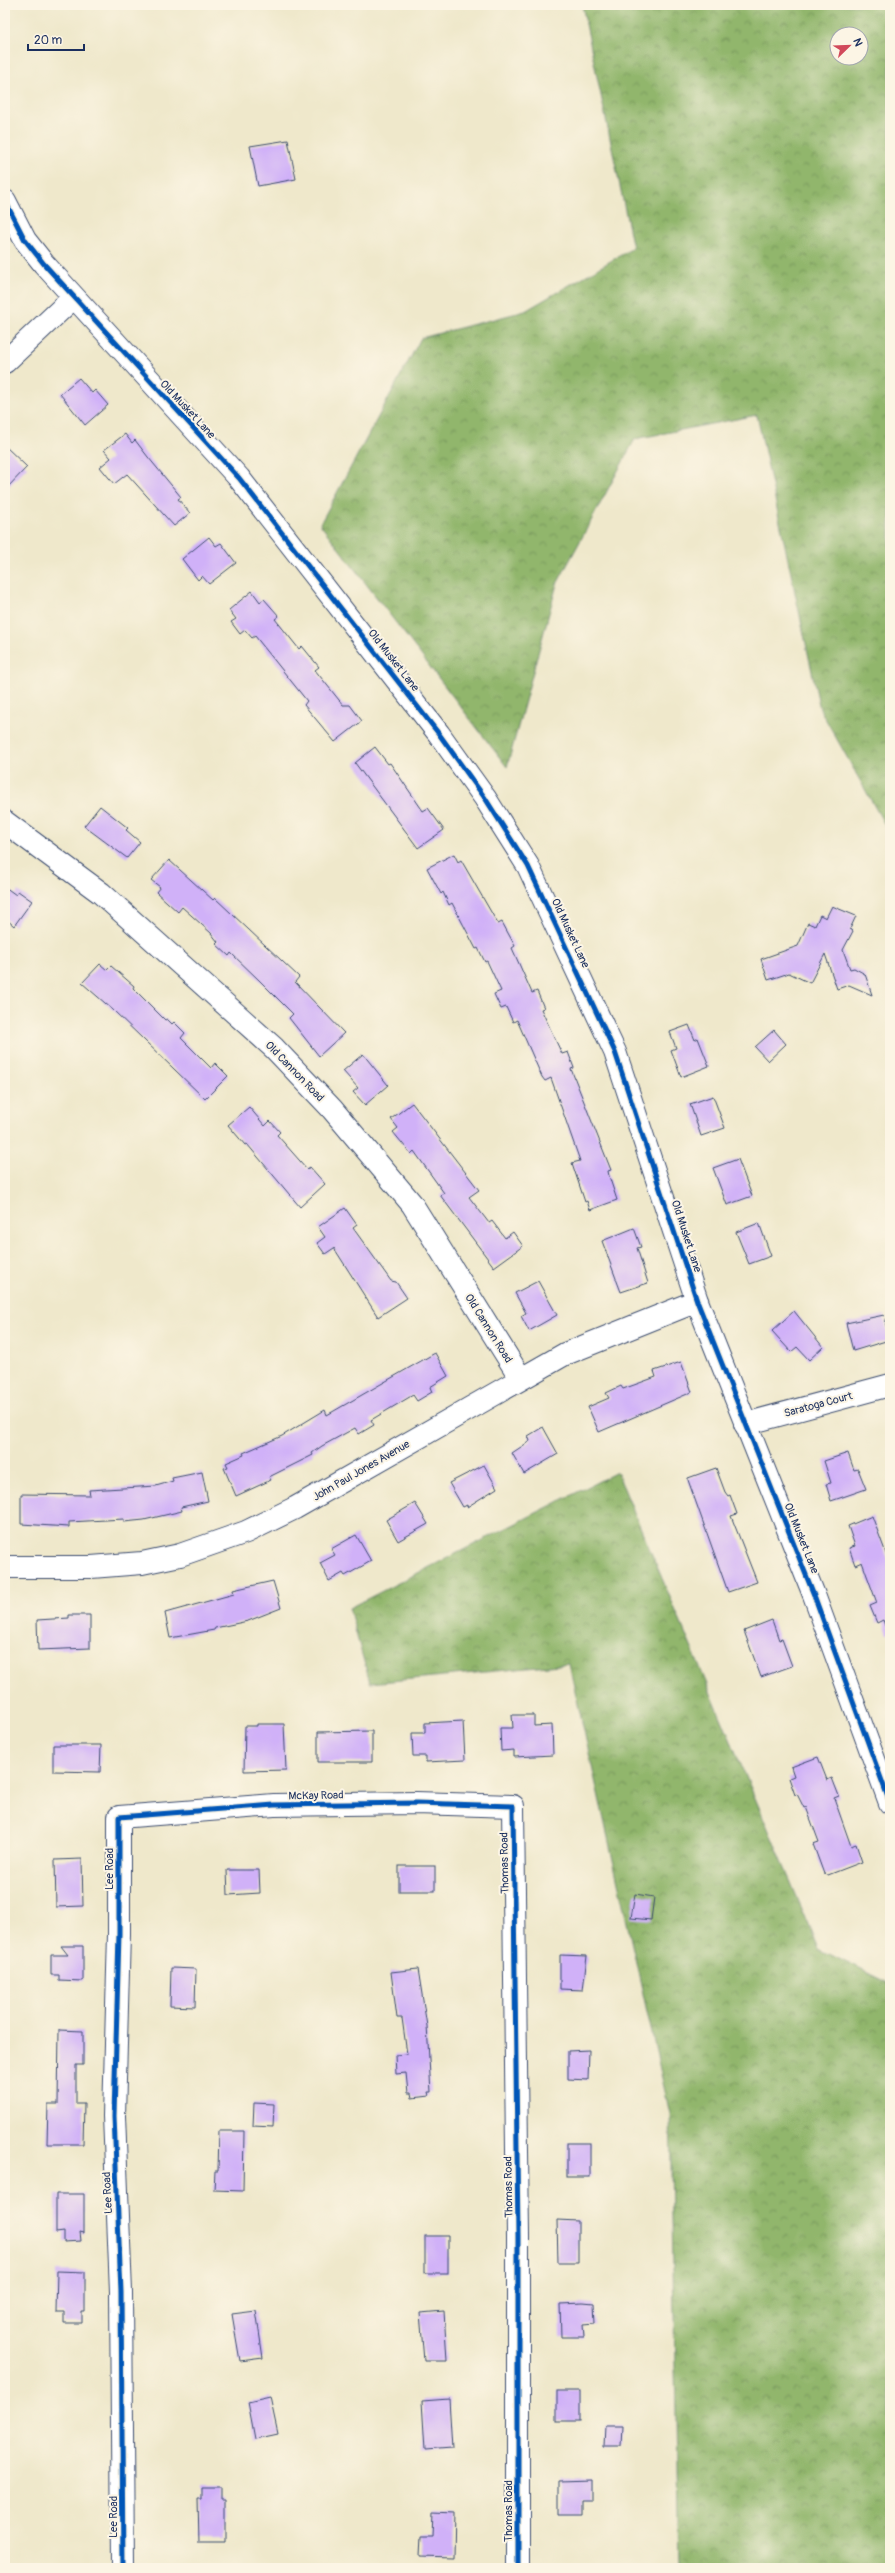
<svg xmlns="http://www.w3.org/2000/svg" width="895" height="2573" font-family="Pangolin,sans-serif">
<style>
.forest{fill:url(#forest-crowns);stroke:#567265;fill-rule:evenodd}
.building{fill:#d0b1f8}
.lines{fill:none;stroke-linecap:round;stroke-linejoin:round}
.minor-casing{stroke:#3b4b6e;stroke-width:24}
.minor{stroke:#fff;stroke-width:22}
.cycleway-casing{stroke:#fcf5e5;stroke-width:8}
.cycleway{stroke:#0057b8;stroke-width:5}
.labels{text-anchor:middle;stroke-width:4;stroke-linejoin:round;paint-order:stroke}
.street-label{font-size:11px;fill:#1b2f5e;stroke:#fcf5e5}
</style>
<defs>
<pattern id="forest-crowns" width="20" height="18" patternUnits="userSpaceOnUse"><rect width="20" height="18" fill="#91b66c"/><path d="M2 6a3 3 0 1 1 6 0M12 15a3 3 0 1 1 6 0" fill="none" stroke="#76945c"/></pattern>
</defs>
<rect width="100%" height="100%" fill="#fcf5e5"/>
<filter id="ink" filterUnits="userSpaceOnUse"><feTurbulence type="fractalNoise" baseFrequency=".025" numOctaves="2"/><feDisplacementMap in="SourceGraphic" scale="8" xChannelSelector="R" yChannelSelector="G"/><feConvolveMatrix kernelMatrix="1 2 1 2 8 2 1 2 1" color-interpolation-filters="sRGB"/></filter>
<filter id="wash" filterUnits="userSpaceOnUse"><feTurbulence type="fractalNoise" baseFrequency=".012" numOctaves="4" result="noise"/><feDisplacementMap in="SourceGraphic" scale="16" xChannelSelector="R" yChannelSelector="G"/><feGaussianBlur stdDeviation="0.9" result="paint"/><feColorMatrix in="noise" values="0 0 0 0 0 0 0 0 0 0 0 0 0 0 0 0 0 1.4 0 .05"/><feComposite in="paint" operator="in"/></filter>
<g filter="url(#wash)">
<rect width="100%" height="100%" fill="#efe8cb"/>
<g class="forest">
<path d="M582 5H890V834L820 709 757 415 635 439 557 584 507 767 320 524 421 338 525 311 633 248ZM837 34H861V58H837Z"/>
<path d="M617 1472 819 1949 890 1984V2568H679L670 2114 569 1664 370 1683 349 1608Z"/>
</g>
<g id="blocks">
<g class="building">
<path d="M288 140 296 179 258 186 250 146Z"/>
<path d="M79 378 92 393 95 390 108 405 85 425 60 394Z"/>
<path d="M125 434 132 443 135 440 148 457 181 497 178 499 190 513 174 526 127 474 114 484 100 467 111 458 104 450Z"/>
<path d="M5 446 27 467 5 490Z"/>
<path d="M209 537 216 546 221 543 236 563 209 584 202 576 198 580 182 559Z"/>
<path d="M252 591 260 602 264 599 279 616 275 619 299 649 302 646 319 667 315 670 343 705H350L362 721 335 742 304 705 307 701 255 636 252 638 245 630 240 634 231 622 236 619 229 610Z"/>
<path d="M375 747 388 764 390 763 423 811 428 808 444 830 418 848 355 763Z"/>
<path d="M100 806 128 828 126 830 140 842 127 858 84 826Z"/>
<path d="M454 854 458 862 461 860 498 924 502 922 515 946 512 948 532 993 537 991 544 1008 541 1009 562 1054 568 1052 574 1068 571 1069 611 1170 608 1171 609 1176 617 1200 590 1210 587 1201 585 1202 572 1163 580 1161 551 1078 545 1081 542 1077 517 1020 513 1022 506 1007 501 1009 494 994 501 991 487 961 485 962 478 948 476 949 452 903 449 905 443 892 441 894 427 868Z"/>
<path d="M169 860 213 900 215 898 299 977 295 982 344 1033 319 1056 289 1018 293 1014 260 981 231 953 229 956 216 944 218 942 211 933 182 907 178 912 156 892 160 887 151 880Z"/>
<path d="M5 887 16 895 18 891 32 901 14 926 5 918Z"/>
<path d="M832 906 856 916 850 929 853 931 843 950 850 969 854 968 865 974 872 995 849 985 837 989 825 954 810 983 789 973 768 980 761 959 798 946 808 923 815 926 820 915 826 918Z"/>
<path d="M100 964 107 970 111 966 134 986 133 988 165 1020 167 1019 172 1024 174 1022 185 1033 181 1038 211 1068 215 1063 228 1076 205 1099 113 1010 82 983Z"/>
<path d="M689 1025 695 1040 698 1038 709 1066 681 1077 671 1050 676 1048 670 1032Z"/>
<path d="M774 1030 786 1044 768 1061 755 1047Z"/>
<path d="M363 1054 388 1085 365 1105 353 1092 358 1088 343 1071Z"/>
<path d="M713 1096 725 1128 701 1136 690 1104Z"/>
<path d="M412 1103 479 1190 469 1197 489 1223 492 1221 505 1238 513 1232 523 1246 494 1267 440 1195 444 1193 414 1151 411 1154 393 1132 398 1128 391 1119Z"/>
<path d="M249 1107 265 1126 270 1121 280 1132 277 1135 307 1169 310 1167 325 1184 300 1207 247 1144 245 1145 228 1125Z"/>
<path d="M738 1159 752 1196 727 1205 713 1168Z"/>
<path d="M345 1208 357 1225 353 1228 391 1281 396 1282 407 1298 378 1317 334 1248 325 1254 317 1243 325 1237 318 1227Z"/>
<path d="M759 1223 771 1256 749 1264 736 1232Z"/>
<path d="M634 1228 641 1247 637 1248 648 1283 621 1292 602 1241Z"/>
<path d="M538 1281 557 1315 529 1331 521 1316 526 1313 515 1293Z"/>
<path d="M794 1311 823 1347 809 1360 797 1347 791 1352 772 1331Z"/>
<path d="M884 1315 889 1340 853 1351 846 1323Z"/>
<path d="M435 1353 448 1376 430 1387 432 1392 417 1401 413 1395 371 1420 374 1425 359 1434 355 1428 322 1446 312 1453 313 1455 269 1477 271 1480 236 1496 224 1468 228 1467 226 1463 244 1455 243 1453 282 1436 325 1410 327 1415Z"/>
<path d="M681 1362 692 1392 599 1432 588 1407 609 1398 606 1393 621 1386 623 1389 656 1377 654 1371Z"/>
<path d="M543 1427 558 1454 524 1474 512 1453 530 1441 528 1436Z"/>
<path d="M848 1453 854 1470 858 1469 866 1489 831 1501 826 1484 831 1483 824 1461Z"/>
<path d="M484 1465 497 1488 467 1507V1505L463 1507 449 1483Z"/>
<path d="M716 1468 725 1492 728 1496 730 1495 737 1514 731 1516 757 1582 728 1592 688 1480V1478Z"/>
<path d="M202 1472 208 1501 181 1507 182 1511 144 1520 124 1522V1519L69 1522V1527L21 1524V1494L90 1495 89 1490 156 1486 173 1481 172 1478Z"/>
<path d="M415 1503 428 1524 398 1541 386 1520Z"/>
<path d="M872 1516 890 1564V1634H888L883 1620 877 1623 870 1606 877 1603 862 1562 855 1565 849 1548 855 1546 848 1526Z"/>
<path d="M356 1535 371 1561 345 1576 343 1573 329 1581 320 1563 335 1555 331 1549Z"/>
<path d="M273 1581 281 1608 248 1621 215 1628 214 1630 170 1638 165 1613 234 1594 233 1590Z"/>
<path d="M69 1615H90V1648L38 1650 37 1620 69 1618Z"/>
<path d="M772 1620 779 1640 782 1639 792 1666 761 1677 744 1631Z"/>
<path d="M512 1715H534V1726L552 1725 553 1755 514 1757V1750L501 1751 500 1728H513Z"/>
<path d="M463 1721 465 1760 426 1762V1756H413L412 1733H425V1723Z"/>
<path d="M257 1724H284L286 1770 244 1771 245 1726H257Z"/>
<path d="M372 1731V1762H318V1732Z"/>
<path d="M53 1745H101L100 1772 53 1771Z"/>
<path d="M818 1757 827 1780 832 1778 839 1796 834 1798 851 1846 856 1844 862 1862 828 1875 824 1874 813 1844 819 1842 806 1807 804 1808 797 1794 795 1795 789 1778 794 1776 791 1767Z"/>
<path d="M82 1859 83 1906 56 1907 55 1860Z"/>
<rect x="399" y="1866" width="36" height="25"/>
<path d="M227 1870H259L260 1893 228 1895Z"/>
<path d="M635 1894 654 1897 651 1920 631 1918Z"/>
<path d="M61 1946H83V1981L59 1980V1975H51V1955H68Z"/>
<path d="M560 1955 587 1956 583 1990 560 1989Z"/>
<path d="M171 1968 196 1969 195 2007 170 2006Z"/>
<path d="M418 1969 427 2026 431 2092H428L429 2096 412 2098 411 2093H408L406 2073 396 2074 395 2055 407 2054 402 2018H397L391 1972Z"/>
<path d="M59 2030 83 2031V2065H76V2104H84L83 2144H47L48 2104H58Z"/>
<path d="M589 2050 588 2080 568 2079V2051Z"/>
<path d="M254 2103 274 2104 273 2127 253 2126Z"/>
<path d="M219 2131H244L243 2191 214 2190 215 2171H218Z"/>
<rect x="567" y="2143" width="23" height="34"/>
<path d="M56 2194H84V2233L80 2232 81 2241 64 2242V2232L56 2233Z"/>
<path d="M557 2220 578 2221V2263H558Z"/>
<rect x="425" y="2236" width="23" height="37"/>
<path d="M57 2271 85 2272V2312H82V2323H64V2312H56Z"/>
<path d="M583 2303 594 2304 595 2324 583 2325 584 2337H561L560 2304Z"/>
<path d="M256 2311 263 2358 240 2361 232 2314Z"/>
<path d="M444 2311 447 2361H424L420 2313Z"/>
<rect x="557" y="2391" width="23" height="30"/>
<path d="M270 2397 278 2434 255 2439 248 2402Z"/>
<path d="M449 2399 452 2448 425 2450 422 2401Z"/>
<path d="M605 2426H622L621 2446H604Z"/>
<path d="M592 2480V2500H582V2515H559V2481Z"/>
<path d="M202 2488H221V2499H225V2541H199L198 2500H202Z"/>
<path d="M433 2512 455 2513 454 2557 419 2556 420 2535H432Z"/>
</g>
</g>
</g>
<g filter="url(#ink)">
<use href="#blocks" fill-opacity="0" stroke="#3b4b6e" stroke-width="1"/>
<g class="lines">
<g class="minor-casing">
<g id="minor">
<path d="M5 201 25 240 44 264 239 478 439 734 485 798 528 866 615 1052 697 1301 814 1595 890 1803"/>
<path d="M5 362 73 298"/>
<path d="M5 822 101 893 274 1048 332 1109 412 1204 520 1377"/>
<path d="M745 1424 890 1385"/>
<path d="M5 1567H91L142 1563 180 1555 246 1532 295 1508 565 1354 697 1301"/>
<path d="M123 2568 121 2292 114 2116 119 1934V1817L274 1805 416 1803 513 1806 518 2236V2568"/>
</g>
</g>
<use href="#minor" class="minor"/>
<g class="cycleway-casing">
<g id="cycleway">
<path d="M5 201 25 240 44 264 239 478 439 734 485 798 528 866 615 1052 697 1301 814 1595 890 1803"/>
<path d="M123 2568 121 2292 114 2116 119 1934V1817L274 1805 416 1803 513 1806 518 2236V2568"/>
</g>
</g>
<use href="#cycleway" class="cycleway"/>
</g>
</g>
<g class="labels">
<g class="street-label">
<text transform="translate(188 409) rotate(47)" y="4">Old Musket Lane</text>
<text transform="translate(394 660) rotate(52)" y="4">Old Musket Lane</text>
<text transform="translate(571 933) rotate(65)" y="4">Old Musket Lane</text>
<text transform="translate(295 1071) rotate(46)" y="4">Old Cannon Road</text>
<text transform="translate(687 1236) rotate(72)" y="4">Old Musket Lane</text>
<text transform="translate(489 1328) rotate(58)" y="4">Old Cannon Road</text>
<text transform="translate(818 1404) rotate(-15)" y="4">Saratoga Court</text>
<text transform="translate(361 1470) rotate(-30)" y="4">John Paul Jones Avenue</text>
<text transform="translate(802 1538) rotate(68)" y="4">Old Musket Lane</text>
<text transform="translate(316 1795) rotate(-1)" y="4">McKay Road</text>
<text transform="translate(504 1863) rotate(-91)" y="4">Thomas Road</text>
<text transform="translate(109 1869) rotate(-90)" y="4">Lee Road</text>
<text transform="translate(508 2187) rotate(-91)" y="4">Thomas Road</text>
<text transform="translate(107 2193) rotate(-93)" y="4">Lee Road</text>
<text transform="translate(508 2511) rotate(-90)" y="4">Thomas Road</text>
<text transform="translate(113 2517) rotate(-90)" y="4">Lee Road</text>
</g>
</g>
<rect width="895" height="2573" fill="none" stroke="#fcf5e5" stroke-width="20"/>
<g transform="translate(849 46) rotate(67)"><circle r="19" fill="#fcf5e5" stroke="#a2a6af"/>
<path d="M0-3L7 15L0 10L-7 15Z" fill="#d1495b"/>
<text y="-6" font-size="11" font-weight="bold" text-anchor="middle" fill="#1b2f5e">N</text>
</g>
<path d="M28 44v6h56v-6" fill="none" stroke="#1b2f5e" stroke-width="2"/>
<text x="34" y="44" font-size="12" fill="#1b2f5e" stroke="#fcf5e5" stroke-width="3" paint-order="stroke">20 m</text>
</svg>
